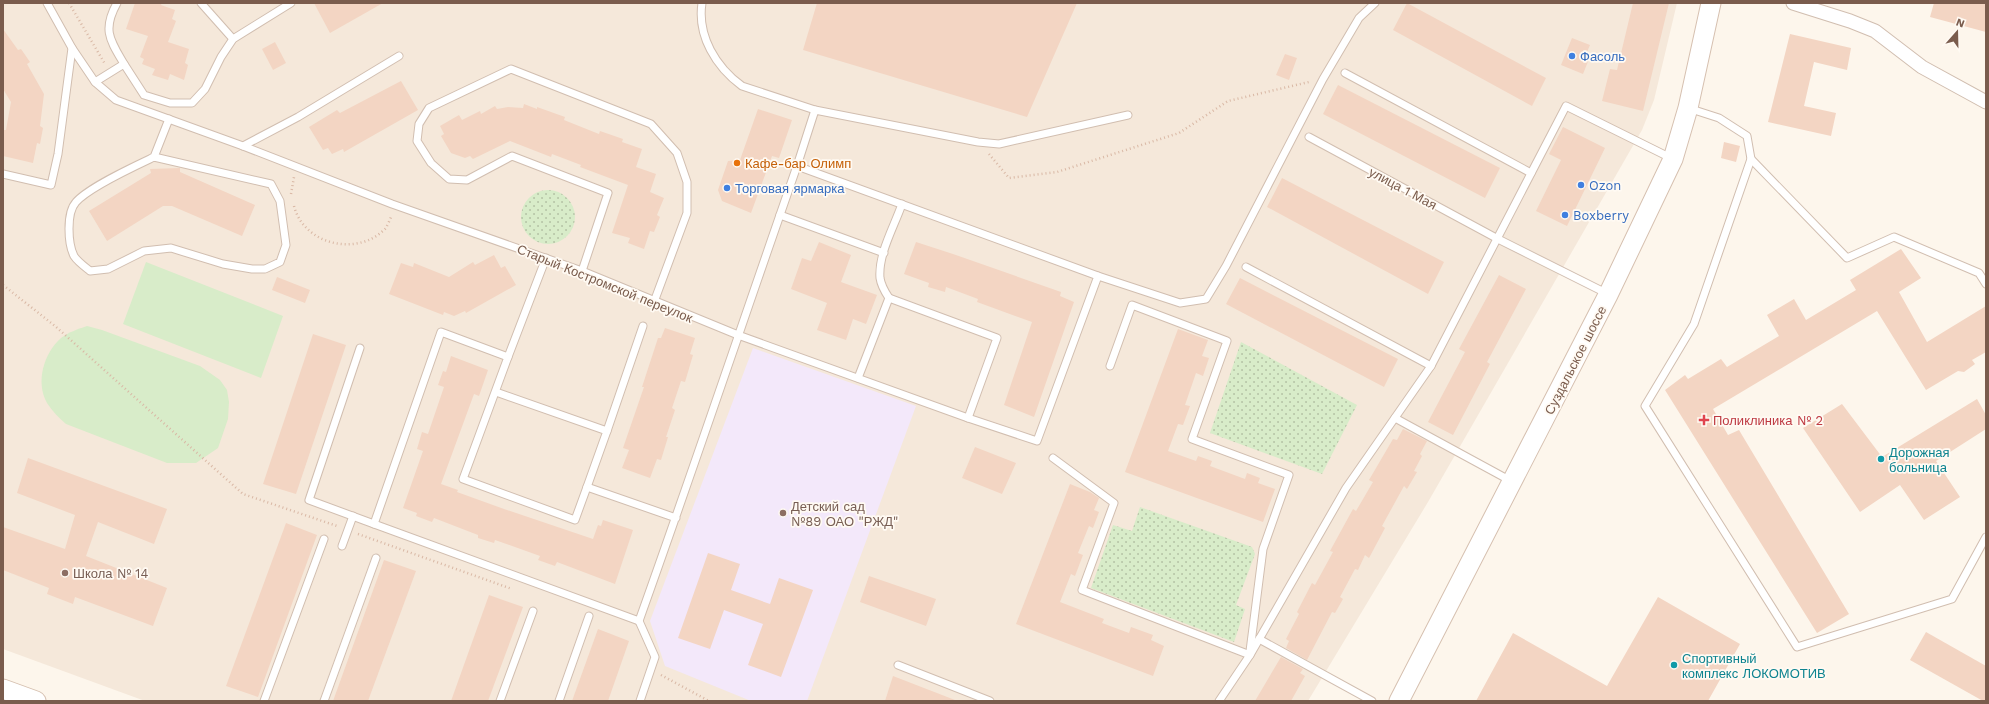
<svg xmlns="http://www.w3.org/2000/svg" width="1989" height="704" font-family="'Work Sans',sans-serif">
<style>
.residential{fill:#f5e8da}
.education{fill:#f3e8fa}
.park{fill:url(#park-dots)}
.garden{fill:#d8ecc9}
.building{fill:#f3d5c3}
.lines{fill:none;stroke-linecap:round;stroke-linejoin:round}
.lane-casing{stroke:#d1beb0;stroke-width:9}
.street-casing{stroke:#d1beb0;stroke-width:15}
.secondary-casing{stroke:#d6c0b0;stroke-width:21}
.path{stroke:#d9b8a5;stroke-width:2.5;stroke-dasharray:1 3;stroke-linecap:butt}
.lane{stroke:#fff;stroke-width:7}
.street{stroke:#fff;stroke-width:13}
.secondary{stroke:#fff;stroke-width:19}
.shop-dot{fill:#3f7fe0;stroke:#fffaf3;stroke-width:1.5}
.food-dot{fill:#e8710a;stroke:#fffaf3;stroke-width:1.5}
.health-dot{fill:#e0444e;stroke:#fffaf3;stroke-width:1.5}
.culture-dot{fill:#0f9aa8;stroke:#fffaf3;stroke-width:1.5}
.education-dot{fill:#8d6e63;stroke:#fffaf3;stroke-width:1.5}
.labels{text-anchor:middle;stroke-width:3.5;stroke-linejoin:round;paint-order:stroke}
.shop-label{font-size:13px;fill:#366cbe;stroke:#fffaf3;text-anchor:start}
.food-label{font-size:13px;fill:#c56008;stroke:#fffaf3;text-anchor:start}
.street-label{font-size:13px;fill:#7a5c4d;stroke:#fffaf3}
.health-label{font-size:13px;fill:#be3a42;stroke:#fffaf3;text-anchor:start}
.culture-label{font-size:13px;fill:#0d838f;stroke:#fffaf3;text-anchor:start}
.education-label{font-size:13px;fill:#785e54;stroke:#fffaf3;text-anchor:start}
</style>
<defs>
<pattern id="park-dots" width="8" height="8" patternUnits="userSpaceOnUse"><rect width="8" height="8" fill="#d8ecc9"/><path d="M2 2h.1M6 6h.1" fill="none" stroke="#b4c2a5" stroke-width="1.8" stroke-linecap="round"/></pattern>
</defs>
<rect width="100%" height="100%" fill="#fdf6ec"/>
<path class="residential" d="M3 3H1677L1654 100 1642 130 1428 502 1308 701H145L3 649Z"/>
<path class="education" d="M753 348 916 406 807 701H751L665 666 650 621Z"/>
<g class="park">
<circle cx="548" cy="217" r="27"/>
<path d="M1241 342 1357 405 1322 474 1210 433Z"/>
<path d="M1140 507 1252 547 1255 554 1236 605 1245 609 1234 642 1091 588 1113 525 1132 531Z"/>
</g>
<g class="garden">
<path d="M146 262 283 316 261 378 123 324Z"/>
<path d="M87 326 102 330 200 366 220 380 227 390 229 402 228 419 218 448 196 463H167L66 424C59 418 52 411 47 403 35 382 44 353 61 338 69 332 78 329 87 326Z"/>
</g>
<g class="building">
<path d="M135 3H162L161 5 175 10 172 19 176 21 168 42 189 49 185 63 188 65 184 80 170 74 168 80 152 75 155 69 142 64 144 59 140 57 148 36 126 29Z"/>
<path d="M314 3H383L330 33Z"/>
<path d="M817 3H1077L1027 117 803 50Z"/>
<path d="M1407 3 1546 78 1532 106 1393 30Z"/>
<path d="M1633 3H1669L1643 111 1602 101 1610 69 1617 70Z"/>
<path d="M1934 3H1986V32L1930 17Z"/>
<path d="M3 29 18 50 21 49 30 62 27 64 44 94 40 126 43 128 40 144 37 143 33 163 3 156V130H6L11 102 3 89Z"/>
<path d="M1790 34 1851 48 1847 70 1814 62 1804 106 1836 113 1831 136 1768 122Z"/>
<path d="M1572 38 1590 45 1587 52 1591 54 1583 74 1561 65Z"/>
<path d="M275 42 286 63 273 70 262 49Z"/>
<path d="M1285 54 1297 58 1289 80 1276 75Z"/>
<path d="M401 81 418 110 344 152 343 149 332 154 328 148 323 150 309 127 337 110 340 113Z"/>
<path d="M1338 85 1500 168 1485 198 1323 114Z"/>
<path d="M524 104 537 109V107L565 117 564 120 599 134 600 131 623 139 622 142 642 149 636 167 656 174 650 192 664 198 657 215 660 217 654 232 650 231 644 249 628 243 630 238 612 233 628 185 580 167 581 165 552 154 551 157 510 141 473 159 470 156 465 158 451 153 441 136 444 134 440 126 459 115 462 120 480 111 481 114 495 106 497 109 508 107 523 108Z"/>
<path d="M758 109 792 120 779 158 772 156 751 213 722 201 718 190 728 161 740 160Z"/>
<path d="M1563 127 1605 148 1567 226 1536 211 1561 160 1549 154Z"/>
<path d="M1724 142 1740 146 1736 162 1721 158Z"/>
<path d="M180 168V172L255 205 242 236 172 206H163L107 241 89 211 151 173 150 169Z"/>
<path d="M1282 178 1444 262 1428 294 1267 207Z"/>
<path d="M819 242 851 255 841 282 877 295 866 324 853 319 846 340 817 330 827 303 791 289 802 258 811 261Z"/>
<path d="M916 242 953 254 1061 292 1060 296 1074 302 1034 417 1004 405 1032 322 977 302 978 299 946 287 945 292 928 287 929 283 904 274Z"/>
<path d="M1901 249 1921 278 1899 292 1927 342 1986 306V352L1972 360 1975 364 1964 372 1958 371 1926 390 1877 311 1713 409 1728 435 1739 430 1849 614 1817 633 1665 390 1685 375 1688 379 1721 359 1727 367 1779 336 1767 315 1794 299 1806 320 1856 290 1850 280Z"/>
<path d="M494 255 501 268 505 266 516 285 466 313 465 311 454 316 444 312 443 315 389 294 401 263 413 267 414 263 449 277 473 262 475 265Z"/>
<path d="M1499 275 1526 289 1487 362 1490 364 1453 435 1428 422 1465 352 1459 349Z"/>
<path d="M277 277 310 290 305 303 272 290Z"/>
<path d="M1240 278 1398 359 1384 387 1226 304Z"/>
<path d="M665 328 695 338 690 354 693 355 685 382 681 381 672 408 675 410 666 437H668L661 460 657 459 650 478 622 468 629 450 623 448 644 387H642L658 338H661Z"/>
<path d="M1178 329 1208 340 1202 356 1209 358 1203 376 1196 373 1185 405 1190 406 1183 425 1178 424 1168 451 1196 461 1198 456 1212 461 1210 466 1245 479 1247 473 1260 478 1258 483 1275 489 1263 522 1125 472Z"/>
<path d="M313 334 346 345 296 494 263 484Z"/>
<path d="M451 356 488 370 479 396 474 394 441 484 458 490 457 492 504 509 593 539 598 525 601 526 603 520 633 530 615 584 557 562 555 566 538 560 540 556 495 540 494 543 478 538V535L434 518 432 522 416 516 417 513 403 508 423 451 417 449 422 432 428 434 444 387 438 385 443 371 446 372Z"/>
<path d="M1977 399 1986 415V429L1936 461 1960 497 1924 520 1900 485 1860 512 1803 428 1842 404 1882 457Z"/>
<path d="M1403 429 1427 441 1420 454 1422 456 1414 471 1417 472 1407 489 1404 486 1382 526 1385 528 1369 558 1365 555 1358 570 1355 569 1340 597 1343 599 1335 613 1332 612 1307 660 1286 648 1289 641 1286 639 1299 614 1297 612 1312 583 1315 585 1333 552 1330 551 1353 509 1356 511 1373 482 1369 480 1393 439 1397 440Z"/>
<path d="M975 447 1016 463 1002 494 962 478Z"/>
<path d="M28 458 167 509 154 544 98 522 86 556 167 588 153 626 75 597 73 604 47 594 49 588 3 570V527L65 549 75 515 17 493Z"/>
<path d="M1070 484 1090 492 1099 498 1094 510 1099 512 1093 528 1089 526 1078 553 1083 555 1075 576 1071 574 1060 602 1104 619 1102 623 1129 633 1131 627 1153 635 1151 640 1164 646 1153 676 1016 624Z"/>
<path d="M286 523 317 535 258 697 226 686Z"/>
<path d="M708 553 740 564 731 590 770 604 779 578 813 590 781 677 748 665 763 624 724 610 710 649 678 638Z"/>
<path d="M384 560 416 571 368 701H333Z"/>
<path d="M869 576 936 599 926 626 860 602Z"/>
<path d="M489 595 523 607 488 701H451Z"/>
<path d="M1658 597 1740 644 1708 701H1476L1513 633 1607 686Z"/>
<path d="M598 629 629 641 608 701H572Z"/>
<path d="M1926 632 1986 666V701H1983L1910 660Z"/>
<path d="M1281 657 1303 669 1300 673 1305 676 1291 701H1255Z"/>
<path d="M893 676 955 700V701H885Z"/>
</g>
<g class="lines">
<g class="lane-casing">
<g id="lane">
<path d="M117 3C102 30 110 40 124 64"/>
<path d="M201 3 233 39"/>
<path d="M702 3C697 36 716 67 742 86L815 110"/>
<path d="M72 48 95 82 116 100 243 146 298 117 399 56"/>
<path d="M1345 73 1531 173"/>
<path d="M95 82 124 64 144 95 170 103H192L205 89 221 57 233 39 291 3"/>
<path d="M1688 108 1719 118 1747 136 1751 159 1694 324 1645 406 1797 647 1952 599 1986 537"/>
<path d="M1309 137 1498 239 1608 294"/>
<path d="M243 146 392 204 582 271 738 335 968 418 1037 441 1098 276 797 166C744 318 693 470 639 621L374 524 441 332 508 357 463 479 575 520 587 487 676 518"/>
<path d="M154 157 271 184 280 201 286 245 280 262 265 269H252L223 264 171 248 144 251 108 269 90 271C85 267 77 261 74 256 68 244 66 213 76 202 89 187 135 166 154 157L169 119"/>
<path d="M1751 159 1847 258 1894 237 1979 273 1986 284"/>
<path d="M797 166 815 110 978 142 999 144 1128 115"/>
<path d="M3 174 51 185 58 154 72 48 47 3"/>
<path d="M780 215 884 253"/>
<path d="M1246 267 1431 366"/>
<path d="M582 271 608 193 512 156 467 180 449 179 431 163 417 141 419 124 429 108 511 69 651 124 677 153 687 182V213L654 302"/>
<path d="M1098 276 1180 303 1206 299 1226 266 1323 79 1359 18 1375 3"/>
<path d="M889 298C885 292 881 285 880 278 878 254 894 227 902 204"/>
<path d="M360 348 309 500 374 524"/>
<path d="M508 357 546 258"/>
<path d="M1110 366 1132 305 1227 341 1192 439 1289 475 1263 549 1250 651"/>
<path d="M858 378 889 298 997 338 968 418"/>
<path d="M496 392 607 431 587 487"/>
<path d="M1395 418 1511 481"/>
<path d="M607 431 643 326"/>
<path d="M1053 458 1114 503 1082 590 1250 655"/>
<path d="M342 546 353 516"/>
<path d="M639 621 655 657 640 701"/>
<path d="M1259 639 1372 701"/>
<path d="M898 665 990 701"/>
<path d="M264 701 324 539"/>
<path d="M324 701 376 558"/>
<path d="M500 701 533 611"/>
<path d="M559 701 589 616"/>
<path d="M1219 701 1250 655 1346 488 1431 366 1566 106 1673 159"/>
</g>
</g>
<g class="street-casing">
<path id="street" d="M1793 3 1850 21 1875 31 1922 67 1986 102"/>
</g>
<g class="secondary-casing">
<g id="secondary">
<path d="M3 689 36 701"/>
<path d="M1399 701 1608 295 1673 159 1688 108 1711 3"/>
</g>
</g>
<g class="path">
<path d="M69 3 105 64"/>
<path d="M989 154 1009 178 1057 172 1179 133 1228 101 1309 82"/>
<path d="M291 194 294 177"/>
<path d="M294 206C304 245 357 257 385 229 388 225 390 219 392 215"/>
<path d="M3 285 55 326 243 494 337 526"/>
<path d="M358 534 512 589"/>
<path d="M661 675 709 701"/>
</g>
<use href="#lane" class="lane"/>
<use href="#street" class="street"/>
<use href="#secondary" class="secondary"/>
</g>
<g class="shop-dot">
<circle cx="1572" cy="56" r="4"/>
<circle cx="1581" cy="185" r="4"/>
<circle cx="727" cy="188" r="4"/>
<circle cx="1565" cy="215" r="4"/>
</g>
<circle class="food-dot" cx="737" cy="163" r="4"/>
<path class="health-dot" d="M1702 414h4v4h4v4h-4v4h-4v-4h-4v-4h4z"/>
<g class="culture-dot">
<circle cx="1881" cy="459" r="4"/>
<circle cx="1674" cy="665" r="4"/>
</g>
<g class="education-dot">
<circle cx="783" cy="513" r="4"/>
<circle cx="65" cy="573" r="4"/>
</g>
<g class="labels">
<g class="shop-label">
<text x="1580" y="61">Фасоль</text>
<text x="1589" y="190">Ozon</text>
<text x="735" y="193">Торговая ярмарка</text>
<text x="1573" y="220">Boxberry</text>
</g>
<g class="food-label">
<text x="745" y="168">Кафе-бар Олимп</text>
</g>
<g class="street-label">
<text transform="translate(1403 188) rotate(28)" y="5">улица 1 Мая</text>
<text transform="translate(605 283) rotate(22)" y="5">Старый Костромской переулок</text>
<text transform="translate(1575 360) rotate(-63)" y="5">Суздальское шоссе</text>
</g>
<g class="health-label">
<text x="1713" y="425">Поликлиника № 2</text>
</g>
<g class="culture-label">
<text x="1889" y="457">Дорожная<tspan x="1889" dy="15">больница</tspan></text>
<text x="1682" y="663">Спортивный<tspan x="1682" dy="15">комплекс ЛОКОМОТИВ</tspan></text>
</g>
<g class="education-label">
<text x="791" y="511">Детский сад<tspan x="791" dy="15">№89 ОАО "РЖД"</tspan></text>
<text x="73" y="578">Школа № 14</text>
</g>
</g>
<rect width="1989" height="704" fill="none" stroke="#7a5c4d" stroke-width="8"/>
<g transform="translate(1957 32) rotate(20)" stroke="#fffaf3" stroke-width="3" paint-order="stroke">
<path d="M0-3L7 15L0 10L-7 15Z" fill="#7a5c4d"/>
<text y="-6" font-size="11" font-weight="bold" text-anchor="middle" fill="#7a5c4d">N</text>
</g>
</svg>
